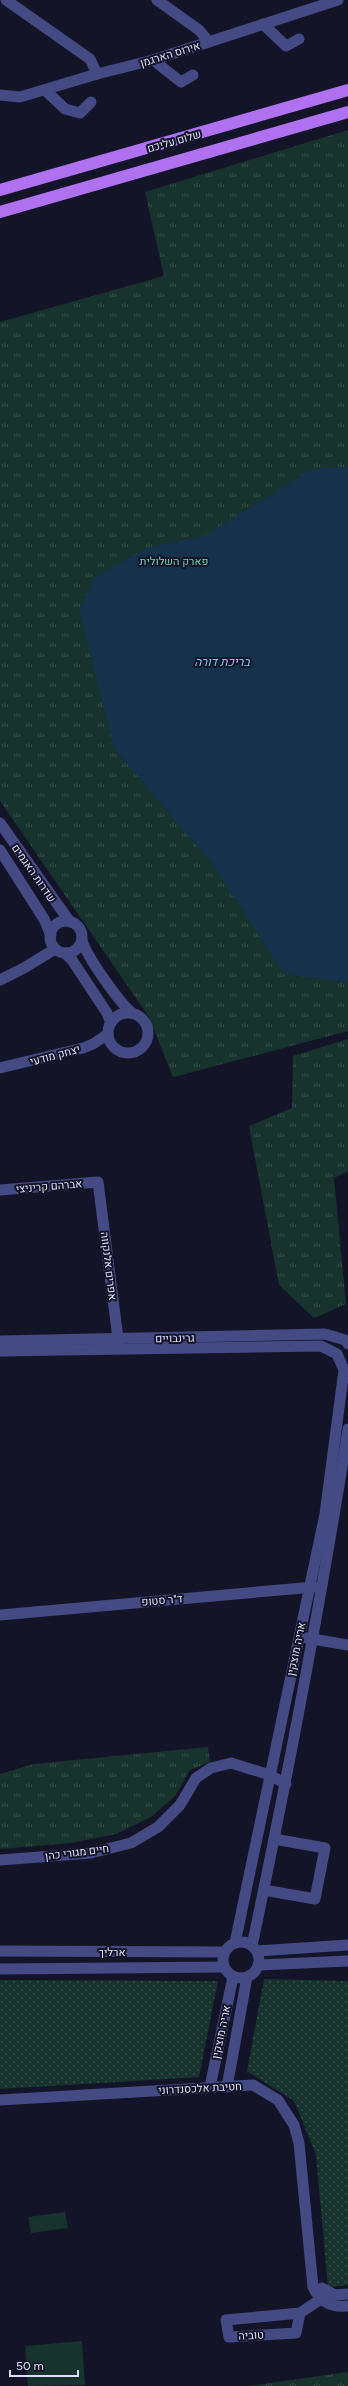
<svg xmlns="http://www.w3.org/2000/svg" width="348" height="2386" font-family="Figtree,Heebo,sans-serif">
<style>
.grass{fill:url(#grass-dots)}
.park{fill:url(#park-tufts)}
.pitch{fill:#17332e}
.water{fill:#15314c}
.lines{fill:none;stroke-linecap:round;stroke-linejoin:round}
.minor{stroke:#444a83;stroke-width:11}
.major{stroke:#b071f1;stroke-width:12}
.labels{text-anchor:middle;stroke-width:4;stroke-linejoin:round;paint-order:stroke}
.street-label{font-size:11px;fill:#dfe0fc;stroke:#141429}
.park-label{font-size:11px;fill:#71d6af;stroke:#141429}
.water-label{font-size:12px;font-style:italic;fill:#78caf1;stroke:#141429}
</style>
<defs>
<pattern id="grass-dots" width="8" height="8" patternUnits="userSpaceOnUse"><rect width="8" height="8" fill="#17332e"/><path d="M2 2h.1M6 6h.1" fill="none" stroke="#38504d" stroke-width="1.8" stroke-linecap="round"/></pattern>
<pattern id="park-tufts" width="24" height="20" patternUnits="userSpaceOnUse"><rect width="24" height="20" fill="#17332e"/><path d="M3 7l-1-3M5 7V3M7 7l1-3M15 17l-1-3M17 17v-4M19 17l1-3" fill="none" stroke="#38504d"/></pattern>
</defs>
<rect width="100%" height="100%" fill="#141429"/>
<g class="grass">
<path d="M264 1979 348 1981V2285L328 2287 316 2155 294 2101 247 2071Z"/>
<path d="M0 1980 218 1981 199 2077 0 2089Z"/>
</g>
<g class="park">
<path d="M348 130V1031L173 1077 149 1017 0 801V322L164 276 145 192Z"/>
<path d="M348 1039V1171L334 1178 346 1304 314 1318 279 1285 249 1126 292 1108 293 1056Z"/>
<path d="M208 1747 210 1762 190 1770 175 1796 151 1817 116 1834 71 1843 0 1849V1774L34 1764Z"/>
<path d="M348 2372V2386H249Z"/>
</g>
<g class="pitch">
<path d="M65 2212 68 2228 31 2233 28 2217Z"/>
<path d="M82 2341 85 2385 28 2386 25 2346Z"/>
</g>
<path class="water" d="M348 467V982L284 974 213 865 114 748 79 610 95 577 149 547 205 536 312 469Z"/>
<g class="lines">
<g class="minor">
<path d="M6 0 90 59 97 74"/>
<path d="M157 0 199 30 209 42"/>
<path d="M263 24 286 46 299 39"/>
<path d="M153 60 181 82 193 75"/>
<path d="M45 90 65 109 80 113 91 102"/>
<path d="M0 95 20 97 97 74 153 60 338 0"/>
<path d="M0 823 70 922"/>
<path d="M0 850 44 919 51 935"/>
<circle cx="66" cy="937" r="16"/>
<path d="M82 940C86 956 119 1002 132 1013"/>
<path d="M65 953 72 960 107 1013 111 1023"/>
<path d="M0 980 24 968 55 949"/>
<circle cx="128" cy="1033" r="20"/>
<path d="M0 1068 83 1048 93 1044 108 1034"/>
<path d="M0 1190 98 1182 119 1346"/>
<path d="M0 1341 325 1334 345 1340 348 1344"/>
<path d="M0 1351 321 1346 337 1354 344 1370 325 1514 235 1943"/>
<path d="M0 1615 314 1587"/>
<path d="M307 1638 348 1645"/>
<path d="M0 1860 91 1853 131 1843 158 1827 180 1805 196 1778 211 1768 231 1763 270 1775 286 1784"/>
<path d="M264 1890 315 1899 325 1848 274 1839"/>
<circle cx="241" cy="1960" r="18"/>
<path d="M252 1946C288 1774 321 1602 348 1429"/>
<path d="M0 1951 224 1952"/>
<path d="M257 1951 348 1945"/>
<path d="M258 1965 348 1961"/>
<path d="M0 1969 224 1967"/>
<path d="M210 2087 233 1977"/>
<path d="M227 2087 247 1977"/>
<path d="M0 2100 253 2085 278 2100 294 2125 299 2143 313 2287C320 2302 331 2308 348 2306"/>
<path d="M322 2288 335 2295 348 2294"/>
<path d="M300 2313 296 2333 229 2337 226 2320 300 2313 321 2299 327 2292"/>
</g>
<g class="major">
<path d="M0 190 348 90"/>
<path d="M0 212 348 112"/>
</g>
</g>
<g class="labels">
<g class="street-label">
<text transform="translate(170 54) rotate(-17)" y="4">אירוס הארגמן</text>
<text transform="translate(174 141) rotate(-16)" y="4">שלום עליכם</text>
<text transform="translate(34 873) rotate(55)" y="4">שדרות האגמים</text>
<text transform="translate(55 1055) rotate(-15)" y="4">יצחק מודעי</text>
<text transform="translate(49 1186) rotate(-5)" y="4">אברהם קריניצי</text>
<text transform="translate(109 1266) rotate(83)" y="4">אפרים אלנקווה</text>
<text transform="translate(175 1338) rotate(-1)" y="4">גרינבויים</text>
<text transform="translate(162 1600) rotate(-5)" y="4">ד"ר סטופ</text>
<text transform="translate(296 1649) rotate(-78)" y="4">אריה מוצקין</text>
<text transform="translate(77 1852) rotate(-7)" y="4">חיים מגורי כהן</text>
<text x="112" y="1956">ארליך</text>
<text transform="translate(221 2032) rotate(-78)" y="4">אריה מוצקין</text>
<text transform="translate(200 2088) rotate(-3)" y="4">חטיבת אלכסנדרוני</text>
<text transform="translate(251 2335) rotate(-3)" y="4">טוביה</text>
</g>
<g class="park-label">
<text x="174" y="565">פארק השלולית</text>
</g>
<g class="water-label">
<text x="222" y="666">בריכת דורה</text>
</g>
</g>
<path d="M10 2370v6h68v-6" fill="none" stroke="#dfe0fc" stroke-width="2"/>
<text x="16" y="2370" font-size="12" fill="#dfe0fc" stroke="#141429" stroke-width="3" paint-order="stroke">50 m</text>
</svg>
